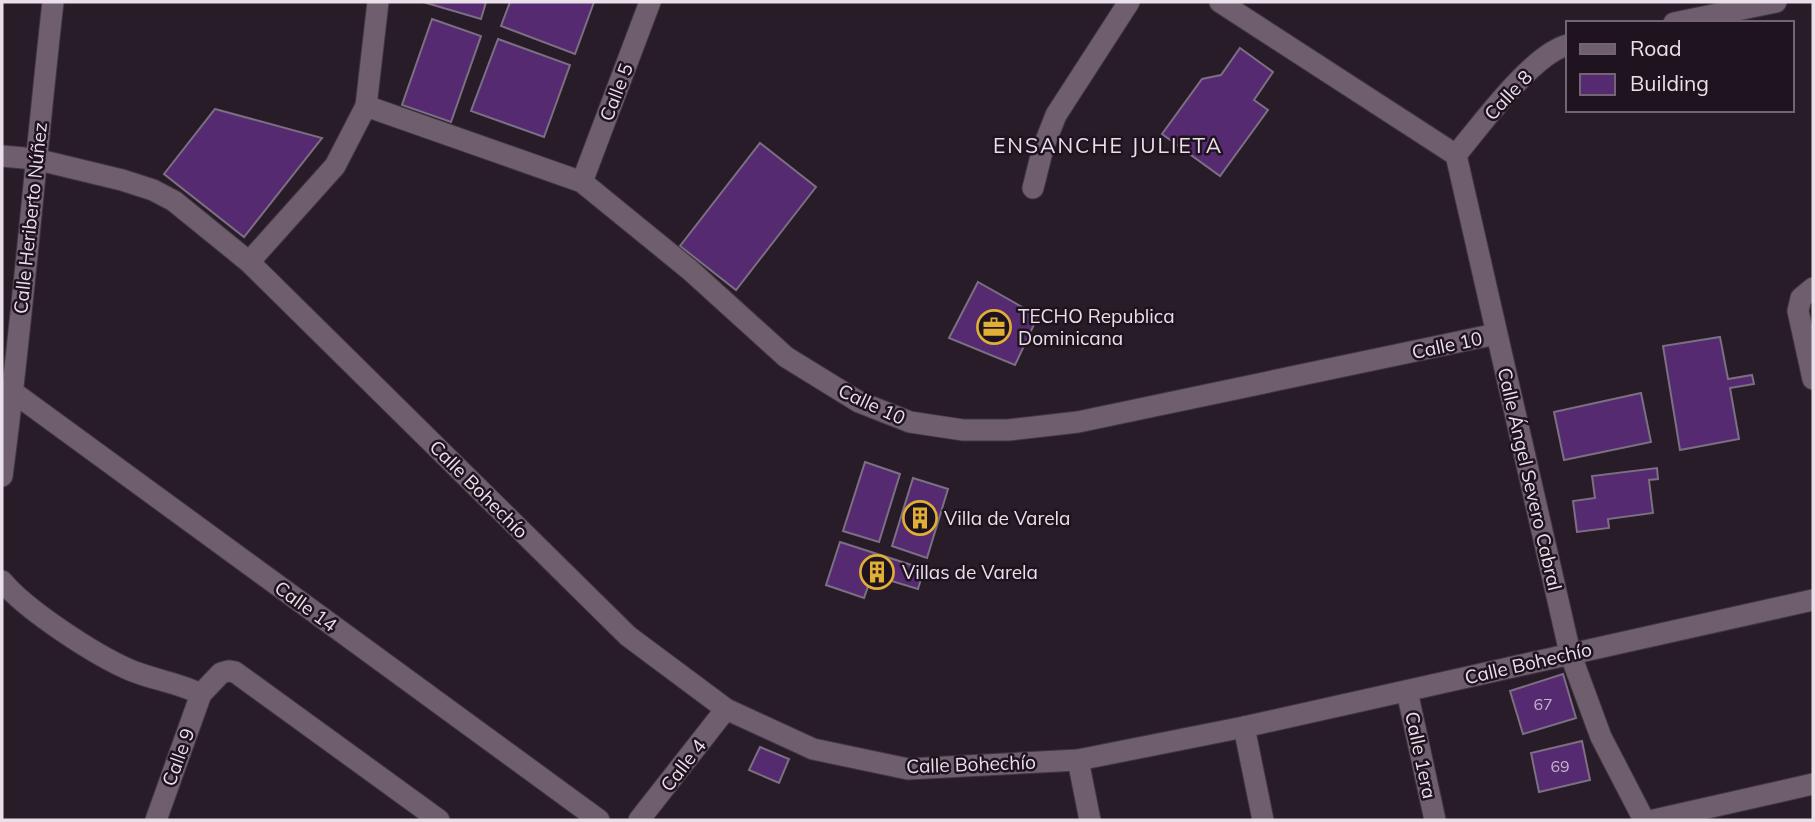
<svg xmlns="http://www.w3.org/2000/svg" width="1815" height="822" font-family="Mulish,sans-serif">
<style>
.building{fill:#552a71;stroke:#7a7082;stroke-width:2}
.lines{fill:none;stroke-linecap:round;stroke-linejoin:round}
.minor-casing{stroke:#413741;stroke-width:23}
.minor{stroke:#6e5e6e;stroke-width:21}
.labels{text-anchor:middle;stroke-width:5;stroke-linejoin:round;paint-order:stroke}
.number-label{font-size:16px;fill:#c4b2cb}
.street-label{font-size:19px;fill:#e9e0e9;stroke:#201320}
.poi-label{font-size:19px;fill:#e9e0e9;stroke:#201320;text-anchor:start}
.neighbourhood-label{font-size:21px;letter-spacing:2px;fill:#e9e0e9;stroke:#201320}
</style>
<rect width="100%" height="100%" fill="#291c29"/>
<g class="building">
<path d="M423 2H486L481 19Z"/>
<path d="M510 2H594L575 54 501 26Z"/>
<path d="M432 19 481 36 451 122 402 105Z"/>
<path d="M498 39 570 65 544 137 471 111Z"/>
<path d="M1240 48 1273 72 1254 100 1268 110 1220 176 1162 134 1202 79 1221 75Z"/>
<path d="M215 109 322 138 244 237 164 174Z"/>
<path d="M760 143 816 187 736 290 680 246Z"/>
<path d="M978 282 1038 316 1015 365 949 338Z"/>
<path d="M1720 337 1728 379 1752 375 1754 384 1730 388 1739 439 1680 450 1663 346Z"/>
<path d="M1641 393 1651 442 1564 460 1554 412Z"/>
<path d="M865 462 900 474 879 542 843 531Z"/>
<path d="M1657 468 1658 479 1649 480 1653 513 1608 519 1609 528 1577 532 1573 501 1595 498 1592 476Z"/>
<path d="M913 478 948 489 927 558 892 546Z"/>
<path d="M840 542 924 569 918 589 872 575 864 598 826 585Z"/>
<path d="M1563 674 1576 718 1523 734 1510 691Z"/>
<path d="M1582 741 1590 780 1539 792 1531 753Z"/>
<path d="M760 747 789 759 779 783 749 770Z"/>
</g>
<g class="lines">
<g class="minor-casing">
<g id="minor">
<path d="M1220 2 1456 155 1570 653 1601 737 1644 820"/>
<path d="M1674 23 1776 2"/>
<path d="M366 106 582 182 690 270 786 357 859 402 910 422 963 430H1008L1078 422 1496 334"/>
<path d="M1456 155C1480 126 1533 53 1568 45"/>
<path d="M2 156 35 159 122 180 153 190 174 201 249 262 628 636 726 709 813 749 908 769 1078 760 1244 727 1813 600"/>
<path d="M582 182 650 2"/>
<path d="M1033 188 1043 148 1056 115 1129 2"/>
<path d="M249 262 335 166 366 106 378 2"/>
<path d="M1813 288 1801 298 1798 311 1813 379"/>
<path d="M13 392 599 820"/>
<path d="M2 476C23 319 35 160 53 2"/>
<path d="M2 581C26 610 95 655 130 670 154 680 176 682 201 694"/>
<path d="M1407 691 1435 820"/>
<path d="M1244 727 1263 820"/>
<path d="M1078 760 1090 820"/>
<path d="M156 820 201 694 221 673 228 671 235 672 439 820"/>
<path d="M639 820 726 709"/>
<path d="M1654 820 1813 784"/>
</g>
</g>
<use href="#minor" class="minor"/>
</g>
<defs>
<g id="office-ring" transform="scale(1.75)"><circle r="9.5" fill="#201320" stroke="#dfb034" stroke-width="1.5"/><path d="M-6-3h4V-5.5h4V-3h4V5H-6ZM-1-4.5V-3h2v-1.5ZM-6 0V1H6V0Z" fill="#dfb034"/></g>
<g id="building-ring" transform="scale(1.75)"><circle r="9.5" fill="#201320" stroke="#dfb034" stroke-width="1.5"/><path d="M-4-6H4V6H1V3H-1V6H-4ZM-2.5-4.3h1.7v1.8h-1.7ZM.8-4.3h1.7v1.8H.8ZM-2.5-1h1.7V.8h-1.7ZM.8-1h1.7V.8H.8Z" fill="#dfb034"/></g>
</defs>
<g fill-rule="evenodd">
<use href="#office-ring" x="994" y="327"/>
<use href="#building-ring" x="920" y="518"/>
<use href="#building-ring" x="877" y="572"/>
</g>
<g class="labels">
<g class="number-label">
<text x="1543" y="710">67</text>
<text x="1560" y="772">69</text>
</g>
<g class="street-label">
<text transform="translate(616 92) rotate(-69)" y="7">Calle 5</text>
<text transform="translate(1508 95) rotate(-47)" y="7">Calle 8</text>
<text transform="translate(30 218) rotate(-84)" y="7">Calle Heriberto Núñez</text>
<text transform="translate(1447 345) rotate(-12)" y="7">Calle 10</text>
<text transform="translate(872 404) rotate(25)" y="7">Calle 10</text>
<text transform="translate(1530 479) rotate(77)" y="7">Calle Ángel Severo Cabral</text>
<text transform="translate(479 489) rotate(45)" y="7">Calle Bohechío</text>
<text transform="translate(306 606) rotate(36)" y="7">Calle 14</text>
<text transform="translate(1528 663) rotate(-13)" y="7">Calle Bohechío</text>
<text transform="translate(1421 755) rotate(78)" y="7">Calle 1era</text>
<text transform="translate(178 757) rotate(-70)" y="7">Calle 9</text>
<text transform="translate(971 764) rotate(-2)" y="7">Calle Bohechío</text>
<text transform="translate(683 765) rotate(-52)" y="7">Calle 4</text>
</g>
<g class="poi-label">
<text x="1018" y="323">TECHO Republica<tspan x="1018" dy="22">Dominicana</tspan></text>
<text x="944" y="525">Villa de Varela</text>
<text x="902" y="579">Villas de Varela</text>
</g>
<g class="neighbourhood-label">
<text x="1108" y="153">ENSANCHE JULIETA</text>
</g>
</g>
<rect width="1815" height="822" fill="none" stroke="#e9e0e9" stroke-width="7"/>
<rect x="1566" y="21" width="228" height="91" fill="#201320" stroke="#706570" stroke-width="2"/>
<rect x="1580" y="44" width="35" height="10" fill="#6e5e6e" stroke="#706570" stroke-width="2"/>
<text x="1630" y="56" font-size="21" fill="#e9e0e9">Road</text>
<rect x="1580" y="74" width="35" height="21" fill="#552a71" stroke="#706570" stroke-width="2"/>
<text x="1630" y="91" font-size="21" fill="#e9e0e9">Building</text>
</svg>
